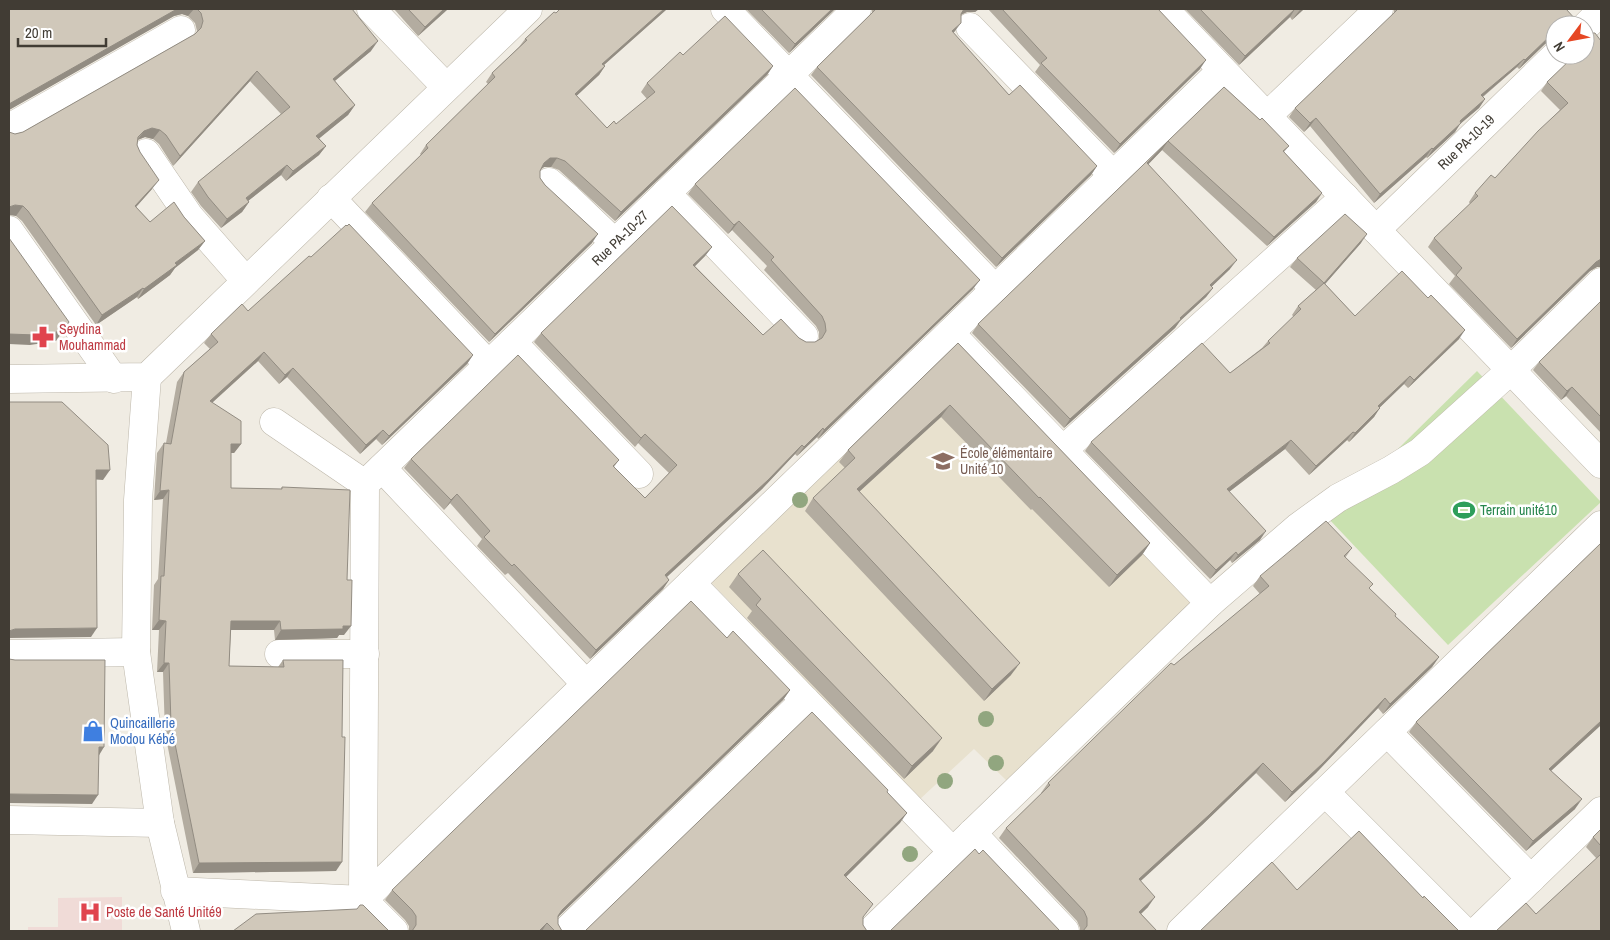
<svg xmlns="http://www.w3.org/2000/svg" width="1610" height="940" font-family="'Archivo Narrow',sans-serif">
<style>
.education{fill:#e8e1ce}
.medical{fill:#f0dbd7}
.green{fill:#c9e1af}
.lines{fill:none;stroke-linecap:round;stroke-linejoin:round}
.minor-casing{stroke:#bdb7aa;stroke-width:29}
.minor{stroke:#fff;stroke-width:28}
.tree{fill:#91a67f}
.wall{fill:#b3aca0}
.shaded-wall{fill:#928c82}
.building{fill:#d0c8ba;stroke:#928c82}
.labels{text-anchor:middle;stroke-width:5;stroke-linejoin:round;paint-order:stroke}
.street-label{font-size:14px;fill:#413c34;stroke:#fff}
.health-label{font-size:14px;fill:#be3a42;stroke:#fff;text-anchor:start}
.education-label{font-size:14px;fill:#785e54;stroke:#fff;text-anchor:start}
.leisure-label{font-size:14px;fill:#27864d;stroke:#fff;text-anchor:start}
.shop-label{font-size:14px;fill:#366cbe;stroke:#fff;text-anchor:start}
</style>
<rect width="100%" height="100%" fill="#f0ece3"/>
<path class="education" d="M948 345 1191 602 1007 781 974 749 919 800 707 578Z"/>
<path class="medical" d="M122 897V931H28V927H58V898Z"/>
<path class="green" d="M1477 371 1601 502 1448 645 1328 518Z"/>
<g class="lines">
<g class="minor-casing">
<g id="minor">
<path d="M371 9 446 87"/>
<path d="M725 9 995 289"/>
<path d="M1164 9 1601 464"/>
<path d="M970 27 1113 175"/>
<path d="M1585 27 1601 11"/>
<path d="M1267 116 1379 9"/>
<path d="M9 128 181 30"/>
<path d="M146 153 189 216 246 281"/>
<path d="M549 182 568 198 615 243"/>
<path d="M666 193 804 336"/>
<path d="M331 198 489 365"/>
<path d="M9 230 114 379"/>
<path d="M1376 230 1556 55"/>
<path d="M950 333 1210 603"/>
<path d="M512 342 639 474"/>
<path d="M147 377 138 500 136 652 160 823 186 931"/>
<path d="M9 379 147 377 528 9"/>
<path d="M274 422 365 484"/>
<path d="M1063 450 1345 197"/>
<path d="M382 468 586 684"/>
<path d="M691 583 953 852"/>
<path d="M9 654 136 652"/>
<path d="M279 654H365"/>
<path d="M1387 732 1531 879"/>
<path d="M1325 792 1464 931"/>
<path d="M9 820 160 823"/>
<path d="M972 833 1065 931"/>
<path d="M175 891 363 900 394 931"/>
<path d="M363 900 1222 70"/>
<path d="M363 900 365 484 857 9"/>
<path d="M566 931 805 700"/>
<path d="M871 931 1210 603 1298 527 1338 498 1391 470 1420 452 1511 370 1601 282"/>
<path d="M1181 931 1601 525"/>
<path d="M1477 931 1601 811"/>
</g>
</g>
<use href="#minor" class="minor"/>
</g>
<g class="tree">
<circle cx="800" cy="500" r="8"/>
<circle cx="986" cy="719" r="8"/>
<circle cx="996" cy="763" r="8"/>
<circle cx="945" cy="781" r="8"/>
<circle cx="910" cy="854" r="8"/>
</g>
<g class="wall">
<path d="M9 9H352L371 51 335 81 355 105 348 115 319 138 326 146 319 155 286 181 281 175 248 201 249 202 242 212 221 228 201 206 191 192 198 182 281 114 250 81 173 166 159 144 153 139 145 137 138 140 137 145 152 189 136 207 150 222 184 217 205 241 198 250 175 268 170 275 138 299 137 297 96 325 22 221 16 216 15 134 23 132 195 34 197 31 195 23 188 16 182 14 174 16 9 110Z"/>
<path d="M394 9H448L418 36Z"/>
<path d="M667 9 604 65 605 66 599 75 576 96 607 128 616 124 647 99 641 92 647 83 683 55 773 66 767 75 615 221 559 170 551 167H544L540 170V178L545 185 592 243 489 342 365 212 372 203 421 155 420 154 426 145 488 84 486 82 492 73 519 47 525 39 556 13Z"/>
<path d="M746 9H835L789 53Z"/>
<path d="M872 9H979L975 12H967L961 15 955 31 953 33 1009 95 1097 166 1091 175 996 267 811 75 817 67 872 13Z"/>
<path d="M988 9H1158L1200 69 1114 153 1035 72 1040 65Z"/>
<path d="M1185 9H1304L1292 20 1290 17 1239 65Z"/>
<path d="M1394 9H1566L1555 25V40H1553L1545 44 1519 69 1517 67 1483 97 1485 99 1479 108 1460 124 1455 132 1427 158 1426 157 1374 203 1310 126 1304 132 1289 117 1295 108 1394 14Z"/>
<path d="M1601 41V267H1597L1590 271 1511 348 1449 284 1455 276 1428 247 1434 238 1470 204 1469 202 1475 193 1495 178 1560 110 1541 91 1547 82 1571 60V55H1585Z"/>
<path d="M1224 87 1289 146 1284 152 1322 193 1316 202 1267 246 1162 150 1148 164 1230 269 1211 287 1213 288 1206 297 1180 321 1175 328 1064 428 972 333 978 324Z"/>
<path d="M695 184 973 289 818 439 817 437 797 456 795 454 762 489 667 577 669 580 663 589 590 659 508 573 505 575 477 546 482 539 450 503 444 510 404 468 411 459 619 460 614 467 645 498 669 473 638 443 635 447 534 342 541 333 712 247 705 256 695 266 763 335 799 338 806 342H815L819 339V332L816 326 764 270 767 266 732 230 728 234 688 194Z"/>
<path d="M1361 243 1325 284 1355 316 1459 339 1408 388 1404 384 1379 408 1374 417 1349 442 1347 440 1309 475 1285 449 1229 492 1260 540 1232 563 1230 560 1210 579 1085 451 1091 442 1230 373 1262 348 1268 341 1294 317 1292 315 1298 306 1316 290 1290 267 1297 258Z"/>
<path d="M311 257 473 355 467 364 382 445 376 439 360 454 287 377 279 384 258 361 212 403 241 444 234 453H231V488L281 489 282 487 344 635H339L337 638 275 640 274 630H231L229 666 278 667 283 660 336 871 193 873 165 733 163 672H157L159 630H152L154 585 158 579 163 499 154 500 157 453 164 443H166L177 382 184 372 210 349 204 343 211 334 248 311Z"/>
<path d="M1601 301V433L1566 396 1561 400 1533 370 1539 362Z"/>
<path d="M958 343 1150 543 1142 555 1109 587 1032 509 1031 510 941 417 859 492 1011 675 984 701 805 511 813 498 845 468 839 462 848 450Z"/>
<path d="M1601 543V725L1551 771 1575 809 1526 851 1409 732 1416 722Z"/>
<path d="M1352 548 1345 558 1369 589 1395 616 1439 657 1432 667 1383 714 1378 708 1316 773 1285 802 1256 773 1202 825 1140 881 1148 907 1141 914 1157 931H1080V928L1077 921 999 838 1006 828 1042 794 1041 793 1048 783 1174 665 1260 594 1253 586 1260 576Z"/>
<path d="M738 574 933 751 904 779 747 618 752 611 729 587Z"/>
<path d="M727 638 790 690 783 700 558 917V924L562 931H409V926L405 920 385 900 392 890Z"/>
<path d="M1601 829V931L1536 914 1597 859 1586 847 1593 837Z"/>
</g>
<g class="shaded-wall">
<path d="M177 9H194L188 16 182 14 174 16 9 110V104Z"/>
<path d="M444 9H448L418 36 425 27Z"/>
<path d="M664 9H667L596 72 602 64Z"/>
<path d="M832 9H835L789 53 795 44Z"/>
<path d="M964 9H979L975 12H967L960 15Z"/>
<path d="M1295 9 1290 17 1239 65 1245 56Z"/>
<path d="M1301 9H1304L1292 20 1299 11Z"/>
<path d="M961 23 955 31 946 40 952 31Z"/>
<path d="M1555 33V40H1553L1545 44 1519 69 1525 60 1551 35Z"/>
<path d="M378 41 371 51 326 88 333 79Z"/>
<path d="M1524 59 1517 67 1475 103 1481 95Z"/>
<path d="M1206 60 1200 69 1114 153 1120 144Z"/>
<path d="M605 66 599 75 569 103 575 94Z"/>
<path d="M773 66 767 75 615 221 621 212Z"/>
<path d="M257 71 250 81 173 166 180 156Z"/>
<path d="M1485 99 1479 108 1460 124 1455 132 1427 158 1433 149 1460 121Z"/>
<path d="M355 105 348 115 310 146 316 136Z"/>
<path d="M1316 118 1310 126 1304 132 1310 123Z"/>
<path d="M152 128 160 130 153 139 145 137 137 140 132 147 144 131Z"/>
<path d="M1168 141 1162 150 1141 172 1147 163Z"/>
<path d="M326 146 319 155 286 181 293 171Z"/>
<path d="M1432 148 1426 157 1374 203 1380 194Z"/>
<path d="M550 158H557L551 167H544L537 172 544 163Z"/>
<path d="M287 165 281 175 239 208 246 198Z"/>
<path d="M1097 166 1091 175 996 267 1002 258Z"/>
<path d="M159 180 152 189 128 216 135 206Z"/>
<path d="M1322 193 1316 202 1267 246 1274 237Z"/>
<path d="M249 202 242 212 221 228 227 219Z"/>
<path d="M15 205 23 206 16 216 9 215V207Z"/>
<path d="M739 221 732 230 728 234 734 225Z"/>
<path d="M598 234 592 243 489 342 495 334Z"/>
<path d="M1367 234 1361 243 1318 292 1324 283Z"/>
<path d="M205 241 198 250 175 268 170 275 138 299 144 289 175 263Z"/>
<path d="M712 247 705 256 687 274 693 265Z"/>
<path d="M1601 259V267H1597L1590 271 1511 348 1517 339 1596 262Z"/>
<path d="M1237 260 1230 269 1204 294 1210 285Z"/>
<path d="M980 280 973 289 818 439 824 430Z"/>
<path d="M143 288 137 297 96 325 102 315Z"/>
<path d="M1213 288 1206 297 1180 321 1175 328 1064 428 1070 419Z"/>
<path d="M1465 330 1459 339 1408 388 1414 380Z"/>
<path d="M63 331 56 341 30 345 9 344V334Z"/>
<path d="M264 352 258 361 204 410 210 401Z"/>
<path d="M473 355 467 364 382 445 389 436Z"/>
<path d="M293 368 287 377 279 384 285 375Z"/>
<path d="M1410 376 1404 384 1372 415 1378 406Z"/>
<path d="M1572 387 1566 396 1561 400 1567 391Z"/>
<path d="M950 405 941 417 849 501 857 489Z"/>
<path d="M1380 408 1374 417 1349 442 1355 433Z"/>
<path d="M823 428 817 437 797 456 804 447Z"/>
<path d="M383 430 376 439 360 454 366 445Z"/>
<path d="M1353 432 1347 440 1309 475 1316 466Z"/>
<path d="M645 434 638 443 635 447 641 438Z"/>
<path d="M1291 440 1285 449 1221 498 1227 489Z"/>
<path d="M231 444H241L234 453H224Z"/>
<path d="M802 445 795 454 762 489 659 584 665 575Z"/>
<path d="M96 470H110L103 480 89 479Z"/>
<path d="M169 490 163 499 154 500 160 491Z"/>
<path d="M457 494 450 503 444 510 451 500Z"/>
<path d="M1266 531 1260 540 1232 563 1238 555Z"/>
<path d="M1150 543 1142 555 1109 587 1117 575Z"/>
<path d="M1236 552 1230 560 1210 579 1216 570Z"/>
<path d="M669 580 663 589 590 659 596 650Z"/>
<path d="M159 620 166 621 159 630H152Z"/>
<path d="M231 621H280L274 630H225Z"/>
<path d="M343 626H351L344 635H339L337 638 275 640 281 630Z"/>
<path d="M97 628 91 637 9 638V631L15 629Z"/>
<path d="M1439 657 1432 667 1383 714 1390 704Z"/>
<path d="M164 663H169L163 672H157Z"/>
<path d="M1020 663 1011 675 984 701 992 689Z"/>
<path d="M790 690 783 700 555 920 562 910Z"/>
<path d="M1385 698 1378 708 1316 773 1285 802 1292 792Z"/>
<path d="M1601 721V725L1542 779 1549 769Z"/>
<path d="M942 738 933 751 904 779 912 766Z"/>
<path d="M99 747H104L98 757Z"/>
<path d="M1263 763 1256 773 1202 825 1132 889 1139 879Z"/>
<path d="M9 794 98 795 92 804 9 803Z"/>
<path d="M1582 799 1575 809 1526 851 1533 841Z"/>
<path d="M907 813 900 823 838 885 844 875Z"/>
<path d="M342 862 336 871 193 873 199 863Z"/>
<path d="M1155 897 1148 907 1132 922 1139 912Z"/>
<path d="M547 923 542 931H539Z"/>
</g>
<g class="building">
<path d="M9 9H177L9 104Z"/>
<path d="M197 9H352L378 41 333 79 355 105 316 136 326 146 293 171 287 165 246 198 249 202 227 219 208 197 198 182 290 107 257 71 180 156 166 135 160 130 152 128 144 131 138 137 137 145 140 152 159 180 135 206 150 222 174 202 184 217 205 241 175 263 177 265 144 289 143 288 102 315 28 211 23 206 15 205 9 207V132L15 134 23 132 195 34 201 28 203 21 201 13Z"/>
<path d="M408 9H444L425 27Z"/>
<path d="M560 9H664L602 64 605 66 575 94 607 128 614 121 616 124 655 92 647 83 680 52 683 55 725 16 773 66 621 212 565 161 557 158H550L544 163 540 171V178L545 185 598 234 495 334 372 203 428 148 426 145 495 77 492 73 527 40 525 39 554 12 556 13Z"/>
<path d="M761 9H832L795 44Z"/>
<path d="M876 9H964L961 14V23L952 31 1009 95 1020 85 1097 166 1002 258 817 67 874 11Z"/>
<path d="M1002 9H1158L1206 60 1120 144 1041 63 1047 58Z"/>
<path d="M1200 9H1295L1245 56Z"/>
<path d="M1398 9H1566L1576 20 1578 25H1555V33L1551 35 1525 60 1524 59 1481 95 1485 99 1460 121 1461 123 1433 149 1432 148 1380 194 1316 118 1310 123 1295 108 1396 11Z"/>
<path d="M1585 32 1588 33H1595L1601 41V259L1596 262 1517 339 1456 275 1462 268 1434 238 1478 196 1475 193 1491 175 1495 178 1538 131 1568 103 1547 82 1573 57 1575 55H1585Z"/>
<path d="M1224 87 1260 120 1262 118 1289 146 1283 151 1322 193 1274 237 1168 141 1147 163 1237 260 1210 285 1213 288 1180 318 1181 319 1070 419 978 324Z"/>
<path d="M795 88 980 280 824 430 823 428 804 447 802 445 768 480 665 575 669 580 596 650 514 564 512 566 484 537 490 531 457 494 451 500 411 459 518 355 619 460 613 466 645 498 677 465 645 434 641 438 541 333 672 206 712 247 693 265 763 335 781 319 799 338 806 342H815L822 338 826 331 825 323 822 316 771 260 774 257 739 221 734 225 695 184Z"/>
<path d="M1345 214 1367 234 1324 283 1297 258Z"/>
<path d="M349 224 473 355 389 436 383 430 366 445 293 368 285 375 264 352 210 401 241 421V444H231V488L282 489V487L350 490 347 580H352L351 626H343V629L281 630 280 621H231L229 666 284 667 283 660H343L342 737H345L342 862 199 863 171 724 169 663H164L166 621 159 620 161 576H164L169 490 160 491 164 443 171 444 184 372 218 342 211 334 242 304 248 311 309 256 311 257 346 225 347 226Z"/>
<path d="M9 238 69 322 63 331 36 335 9 334Z"/>
<path d="M1402 271 1428 298 1431 295 1465 330 1414 380 1410 376 1378 406 1380 408 1355 433 1353 432 1316 466 1291 440 1227 489 1266 531 1238 555 1236 552 1216 570 1091 442 1202 343 1230 373 1270 343 1268 341 1301 309 1298 306 1324 283 1355 316Z"/>
<path d="M1601 301V417L1572 387 1567 391 1539 362Z"/>
<path d="M958 343 1150 543 1117 575 1040 497 1039 498 950 405 857 489 1020 663 992 689 813 498 855 458 848 450Z"/>
<path d="M9 402H62L108 445 110 470H96L97 628 15 629 9 631Z"/>
<path d="M1326 521 1352 548 1344 556 1373 584 1369 588 1396 614 1395 616 1439 657 1390 704 1385 698 1323 763 1292 792 1263 763 1209 815 1139 879 1155 897 1139 912 1157 931H1083L1087 926V918L1084 911 1006 828 1050 785 1048 783 1171 663 1174 665 1269 586 1260 576Z"/>
<path d="M1601 543V721L1549 769 1582 799 1533 841 1416 722Z"/>
<path d="M763 550 942 738 912 766 756 605 761 599 738 574Z"/>
<path d="M691 601 727 638 733 631 790 690 562 910 558 916V924L562 931H555L547 923 539 931H412L416 925V916L412 910 392 890Z"/>
<path d="M9 659 15 660H105L104 747H99L98 795 9 794Z"/>
<path d="M812 712 888 790 887 792 907 813 844 875 873 904 863 917V925L867 931H585Z"/>
<path d="M1601 829V846L1593 837Z"/>
<path d="M1359 831 1423 898 1424 896 1459 931H1200L1272 862 1297 890Z"/>
<path d="M975 849 979 854 983 850 1060 931H890Z"/>
<path d="M1601 854V931H1496L1526 903 1536 914Z"/>
<path d="M360 905H363L389 931H233L256 914 357 909Z"/>
</g>
<defs>
<g id="pharmacy-bare" transform="scale(1.725)"><path d="M-2-6h4v4h4v4h-4v4h-4v-4h-4v-4h4Z" fill="#e0444e" stroke="#fff" stroke-width="2.5" paint-order="stroke"/></g>
<g id="school-bare" transform="scale(1.725)"><path d="M0-5L7-2L0 1L-7-2ZM-4 1L0 2.5L4 1V4Q0 6-4 4Z" fill="#8d6e63" stroke="#fff" stroke-width="2.5" paint-order="stroke"/></g>
<g id="stadium-bare" transform="scale(1.725)"><path d="M0-5a6.5 5 0 1 0 0 10a6.5 5 0 1 0 0-10ZM-3.5-1.8h7v3.6h-7Z" fill="#2e9e5b" stroke="#fff" stroke-width="2.5" paint-order="stroke"/></g>
<g id="shop-bare" transform="scale(1.725)"><path d="M-5-2.5h2.3a2.7 3.5 0 0 1 5.4 0H5L5.5 6h-11ZM-1.5-2.5h3a1.5 2.3 0 0 0-3 0Z" fill="#3f7fe0" stroke="#fff" stroke-width="2.5" paint-order="stroke"/></g>
<g id="hospital-bare" transform="scale(1.725)"><path d="M-5-5h3v3.5h4V-5h3V5h-3V1.5h-4V5h-3Z" fill="#e0444e" stroke="#fff" stroke-width="2.5" paint-order="stroke"/></g>
</defs>
<g fill-rule="evenodd">
<use href="#pharmacy-bare" x="43" y="337"/>
<use href="#school-bare" x="943" y="461"/>
<use href="#stadium-bare" x="1464" y="510"/>
<use href="#shop-bare" x="93" y="731"/>
<use href="#hospital-bare" x="90" y="912"/>
</g>
<g class="labels">
<g class="street-label">
<text transform="translate(1466 142) rotate(-44)" y="5">Rue PA-10-19</text>
<text transform="translate(620 238) rotate(-44)" y="5">Rue PA-10-27</text>
</g>
<g class="health-label">
<text x="59" y="334">Seydina<tspan x="59" dy="16">Mouhammad</tspan></text>
<text x="106" y="917">Poste de Santé Unité9</text>
</g>
<g class="education-label">
<text x="960" y="458">École élémentaire<tspan x="960" dy="16">Unité 10</tspan></text>
</g>
<g class="leisure-label">
<text x="1480" y="515">Terrain unité10</text>
</g>
<g class="shop-label">
<text x="110" y="728">Quincaillerie<tspan x="110" dy="16">Modou Kébé</tspan></text>
</g>
</g>
<rect width="1610" height="940" fill="none" stroke="#413c34" stroke-width="20"/>
<g transform="translate(1570 40) rotate(238)"><circle r="24" fill="#ffffff" stroke="#b3b1ae"/>
<path d="M0-4L9 19L0 12L-9 19Z" fill="#e64724"/>
<text y="-8" font-size="14" font-weight="bold" text-anchor="middle" fill="#413c34">N</text>
</g>
<path d="M18 38v8h88v-8" fill="none" stroke="#413c34" stroke-width="2.5"/>
<text x="25" y="38" font-size="15" fill="#413c34" stroke="#ffffff" stroke-width="4" paint-order="stroke">20 m</text>
</svg>
